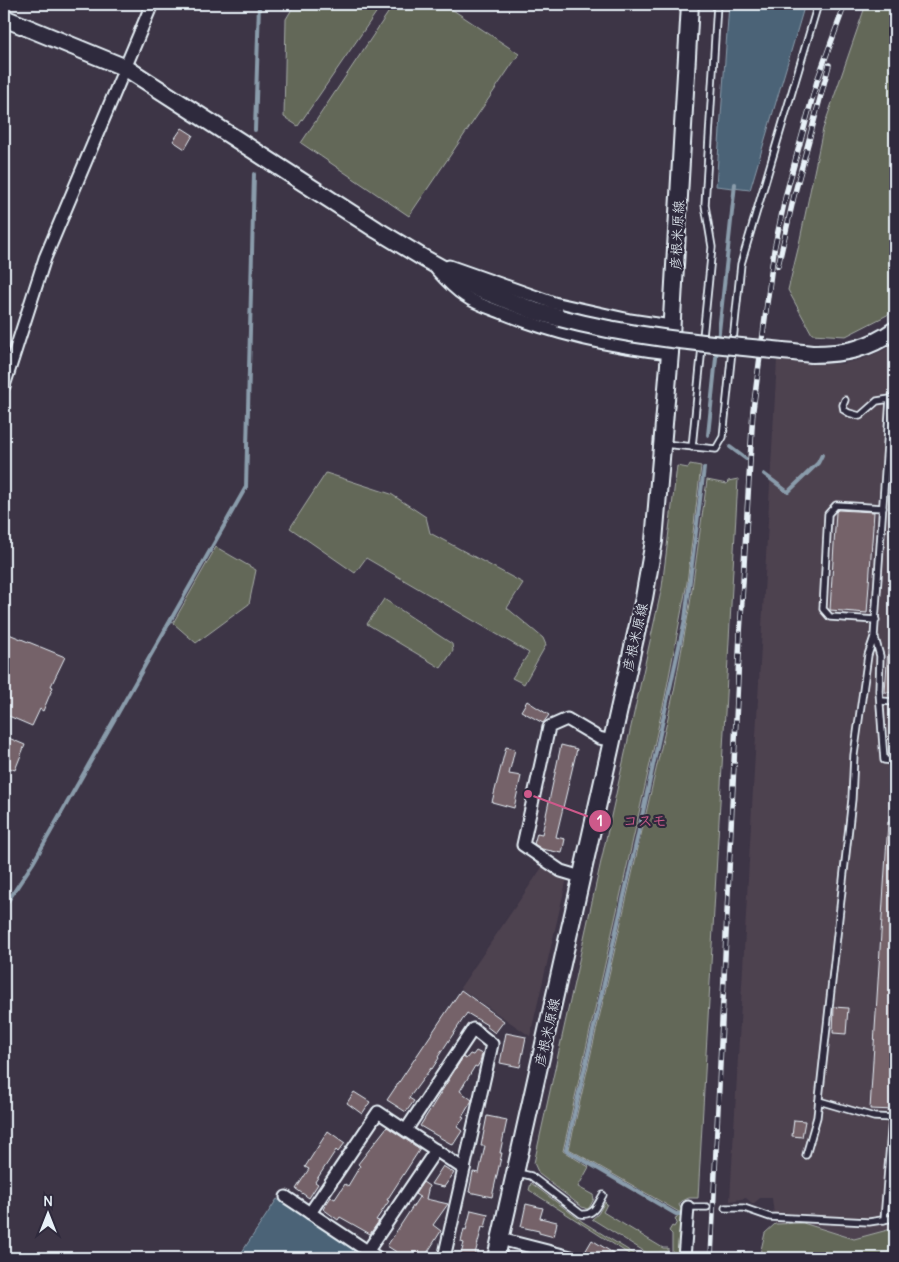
<svg xmlns="http://www.w3.org/2000/svg" width="899" height="1262" font-family="Delius,'Klee One',sans-serif">
<style>
.built{fill:#4e4250}
.green{fill:#646759;stroke:#a6aca8}
.water{fill:#4c6477;stroke:#8a9cab}
.lines{fill:none;stroke-linecap:round;stroke-linejoin:round}
.stream{stroke:#8a9cab;stroke-width:4}
.building{fill:#756269;stroke:#e8f1f8}
.lane-casing{stroke:#e8f1f8;stroke-width:9}
.street-casing{stroke:#e8f1f8;stroke-width:15}
.secondary-casing{stroke:#e8f1f8;stroke-width:20}
.lane{stroke:#2f2a3d;stroke-width:5.5}
.street{stroke:#2f2a3d;stroke-width:11}
.secondary{stroke:#2f2a3d;stroke-width:16}
.rail-casing{stroke:#e8f1f8;stroke-width:5.5}
.rail{stroke:#2f2a3d;stroke-width:4;stroke-dasharray:11;stroke-linecap:butt}
.secondary-bridge-casing{stroke:#e8f1f8;stroke-width:20;stroke-linecap:butt}
.secondary-bridge{stroke:#2f2a3d;stroke-width:16}
.labels{text-anchor:middle;stroke-width:4.5;stroke-linejoin:round;paint-order:stroke}
.street-label{font-size:14px;fill:#e8f1f8;stroke:#2f2a3d}
.leader{fill:none;stroke:#cd598a;stroke-width:2}
.callout-dot{fill:#cd598a;stroke:#2f2a3d;stroke-width:2}
.mark-label{font-size:15px;text-anchor:middle;font-weight:bold;fill:#fff}
.callout-label{font-size:15px;text-anchor:middle;font-weight:bold;fill:#cd598a;stroke:#2f2a3d;stroke-width:4.5;stroke-linejoin:round;paint-order:stroke}
</style>
<rect width="100%" height="100%" fill="#3d3546"/>
<filter id="ink" filterUnits="userSpaceOnUse"><feTurbulence type="fractalNoise" baseFrequency=".02" numOctaves="2"/><feDisplacementMap in="SourceGraphic" scale="10" xChannelSelector="R" yChannelSelector="G"/><feConvolveMatrix kernelMatrix="1 2 1 2 8 2 1 2 1" color-interpolation-filters="sRGB"/></filter>
<g filter="url(#ink)">
<g class="built">
<path d="M895 343V1228L854 1239 803 1223 775 1224 772 1198H760L753 1204 746 1198 730 1201 777 360 811 364H841L863 359 884 350Z"/>
<path d="M543 866 558 875 567 878 530 1036 460 988Z"/>
</g>
<g class="green">
<path d="M295 4H382L298 126 284 117 286 19Z"/>
<path d="M394 4H444L519 54 409 216 301 143Z"/>
<path d="M866 4H895V311L846 336 812 334 788 290 798 249 823 129Z"/>
<path d="M690 464 701 466 687 583 665 697 563 1151 589 1167 578 1187 593 1195 594 1199 589 1208 587 1209 582 1207 539 1174 534 1163 662 587 677 466 688 468Z"/>
<path d="M326 473 391 494 426 517 430 533 523 583 507 608 543 638 546 645 524 684 512 678 529 653 366 558 355 573 290 528Z"/>
<path d="M738 479 698 1198H689L681 1201 679 1205 683 1212H679L569 1149 674 691 690 604 707 480 727 484 728 481Z"/>
<path d="M216 547 256 570 249 604 196 643 173 623Z"/>
<path d="M384 599 452 644 453 651 441 668 367 624Z"/>
<path d="M531 1183 583 1222 641 1258H635L529 1190Z"/>
<path d="M605 1202 607 1204 603 1212 663 1248H668V1252H660V1258H655L592 1219 598 1214Z"/>
<path d="M678 1215 685 1217 682 1258H676L679 1257 680 1254 672 1253V1234L669 1231 672 1226 674 1227 677 1222 675 1220Z"/>
<path d="M803 1223 854 1239 895 1228V1258H759L765 1233 775 1224Z"/>
</g>
<g class="water">
<path d="M729 4H805L750 190 716 186Z"/>
<path d="M277 1199 353 1249 354 1254 351 1258H238Z"/>
</g>
<g class="lines">
<g class="stream">
<path d="M255 130 259 4"/>
<path d="M718 341 735 184"/>
<path d="M708 435 717 348"/>
<path d="M730 447 746 459"/>
<path d="M764 474 788 492 818 463 822 455"/>
<path d="M4 907 33 863 246 487 254 174"/>
<path d="M684 1214H676L566 1150 637 839 685 619 704 468"/>
</g>
</g>
<g class="building">
<path d="M182 128 193 135 185 149 173 141Z"/>
<path d="M838 510 874 512 867 613 830 610 836 512Z"/>
<path d="M4 632 65 657 51 686 53 687 43 711 40 709 32 726 4 714Z"/>
<path d="M888 649H895V693L885 692Z"/>
<path d="M527 701 549 715 543 723 521 711Z"/>
<path d="M4 736 25 745 15 770 4 766Z"/>
<path d="M561 745 577 749 556 837 565 839 562 853 542 849 534 844 537 833 542 834Z"/>
<path d="M506 747 515 749 509 774 521 776 514 808 492 802Z"/>
<path d="M888 822H895V1110L870 1109Z"/>
<path d="M461 990 504 1021 495 1033 486 1026 487 1025 467 1013 438 1057 439 1058 432 1069 431 1068 409 1098 414 1101 406 1112 387 1100Z"/>
<path d="M834 1007 848 1008 846 1034 833 1033Z"/>
<path d="M506 1033 526 1037 520 1067 500 1063Z"/>
<path d="M476 1051 482 1054 480 1062 477 1067 475 1066 460 1091 472 1100 471 1102 462 1117 464 1118 457 1127 462 1131 453 1145 420 1126 463 1057 466 1059 470 1054 473 1055Z"/>
<path d="M354 1092 370 1102 362 1114 347 1103Z"/>
<path d="M487 1116 507 1120 500 1153H502L492 1197 469 1192 473 1172 479 1173 485 1146H481Z"/>
<path d="M794 1120 805 1121 802 1137 792 1136Z"/>
<path d="M387 1127 420 1149 387 1200 389 1201 376 1220 379 1221 370 1234 340 1217 338 1220 323 1209 331 1197 335 1199 345 1184 348 1186 360 1166 358 1164Z"/>
<path d="M328 1131 345 1143 338 1152 336 1150 315 1182 318 1184 309 1198 296 1189 309 1169 305 1167Z"/>
<path d="M443 1166 454 1173 444 1187 431 1184Z"/>
<path d="M423 1182 429 1186 426 1199 448 1204 433 1225 441 1231 424 1258H406L387 1246 419 1197 421 1198 415 1194Z"/>
<path d="M526 1204 543 1208 540 1218 557 1222 554 1237 539 1233V1231L521 1227Z"/>
<path d="M471 1210 488 1214 485 1228 482 1227 474 1258H460L464 1243 461 1242 464 1229 466 1230Z"/>
<path d="M592 1240 621 1258H595L585 1252Z"/>
</g>
<g class="lines">
<g class="lane-casing">
<g id="lane">
<path d="M845 400 843 405 844 410 849 413 860 416 877 401 890 399 895 396"/>
<path d="M663 444 716 449 723 437 741 264 818 4"/>
<path d="M692 447 712 247 705 205 717 4"/>
<path d="M876 620 830 617 823 609 828 514 836 505 883 508"/>
<path d="M875 638 880 656 879 691 884 760 895 761"/>
<path d="M881 701 895 702"/>
<path d="M819 1101 874 1117 894 1118"/>
<path d="M806 1155 817 1117 852 799 854 755 868 655 874 637 890 399"/>
<path d="M518 1173 531 1176 581 1214C594 1216 597 1205 603 1195"/>
<path d="M688 1207H707"/>
<path d="M725 1208H744L770 1217 869 1222 895 1218"/>
<path d="M884 1220 892 1118"/>
</g>
</g>
<g class="street-casing">
<g id="street">
<path d="M449 266 554 303 630 320 671 326"/>
<path d="M437 270C445 279 454 289 465 296 476 304 490 308 503 313 557 335 613 347 670 353"/>
<path d="M4 386 45 258 152 4"/>
<path d="M581 877 561 871 523 845 549 727 567 719 599 738 612 741"/>
<path d="M406 1130 473 1029 492 1044 444 1258"/>
<path d="M286 1197 378 1258"/>
<path d="M310 1213 378 1112 464 1169"/>
<path d="M500 1239 571 1257"/>
<path d="M363 1258 436 1150"/>
<path d="M684 1258 688 1207"/>
</g>
</g>
<g class="secondary-casing">
<g id="secondary">
<path d="M4 18 126 68 377 230 425 259 479 289 535 311 560 318"/>
<path d="M812 354C845 354 868 349 895 330"/>
<path d="M496 1258 644 598 654 541 670 353 690 4"/>
</g>
</g>
<use href="#lane" class="lane"/>
<use href="#street" class="street"/>
<use href="#secondary" class="secondary"/>
<g class="rail-casing">
<g id="rail">
<path d="M778 266 794 196 829 65"/>
<path d="M711 1258 740 634 753 410 774 250 786 194 817 81 845 4"/>
</g>
</g>
<use href="#rail" class="rail"/>
<g class="secondary-bridge-casing">
<path id="secondary-bridge" d="M560 318C642 340 728 345 812 354"/>
</g>
<use href="#secondary-bridge" class="secondary-bridge"/>
</g>
</g>
<g class="labels">
<g class="street-label">
<text transform="translate(677 235) rotate(-87)" y="5">彦根米原線</text>
<text transform="translate(635 637) rotate(-77)" y="5">彦根米原線</text>
<text transform="translate(547 1032) rotate(-77)" y="5">彦根米原線</text>
</g>
</g>
<path class="leader" d="M528 794L600 821"/>
<g class="callout-dot">
<circle cx="528" cy="794" r="5"/>
<circle cx="600" cy="821" r="12"/>
</g>
<g class="mark-label">
<text x="600" y="826">1</text>
</g>
<g class="callout-label">
<text x="645" y="826">コスモ</text>
</g>
<rect width="899" height="1262" fill="none" stroke="#2f2a3d" stroke-width="20"/>
<rect x="10" y="10" width="879" height="1242" fill="none" stroke="#e8f1f8" stroke-width="2" filter="url(#ink)"/>
<g transform="translate(48 1214)" stroke="#2f2a3d" stroke-width="4" paint-order="stroke">
<path d="M0-4L9 19L0 12L-9 19Z" fill="#e8f1f8"/>
<text y="-8" font-size="14" font-weight="bold" text-anchor="middle" fill="#e8f1f8">N</text>
</g>
</svg>
